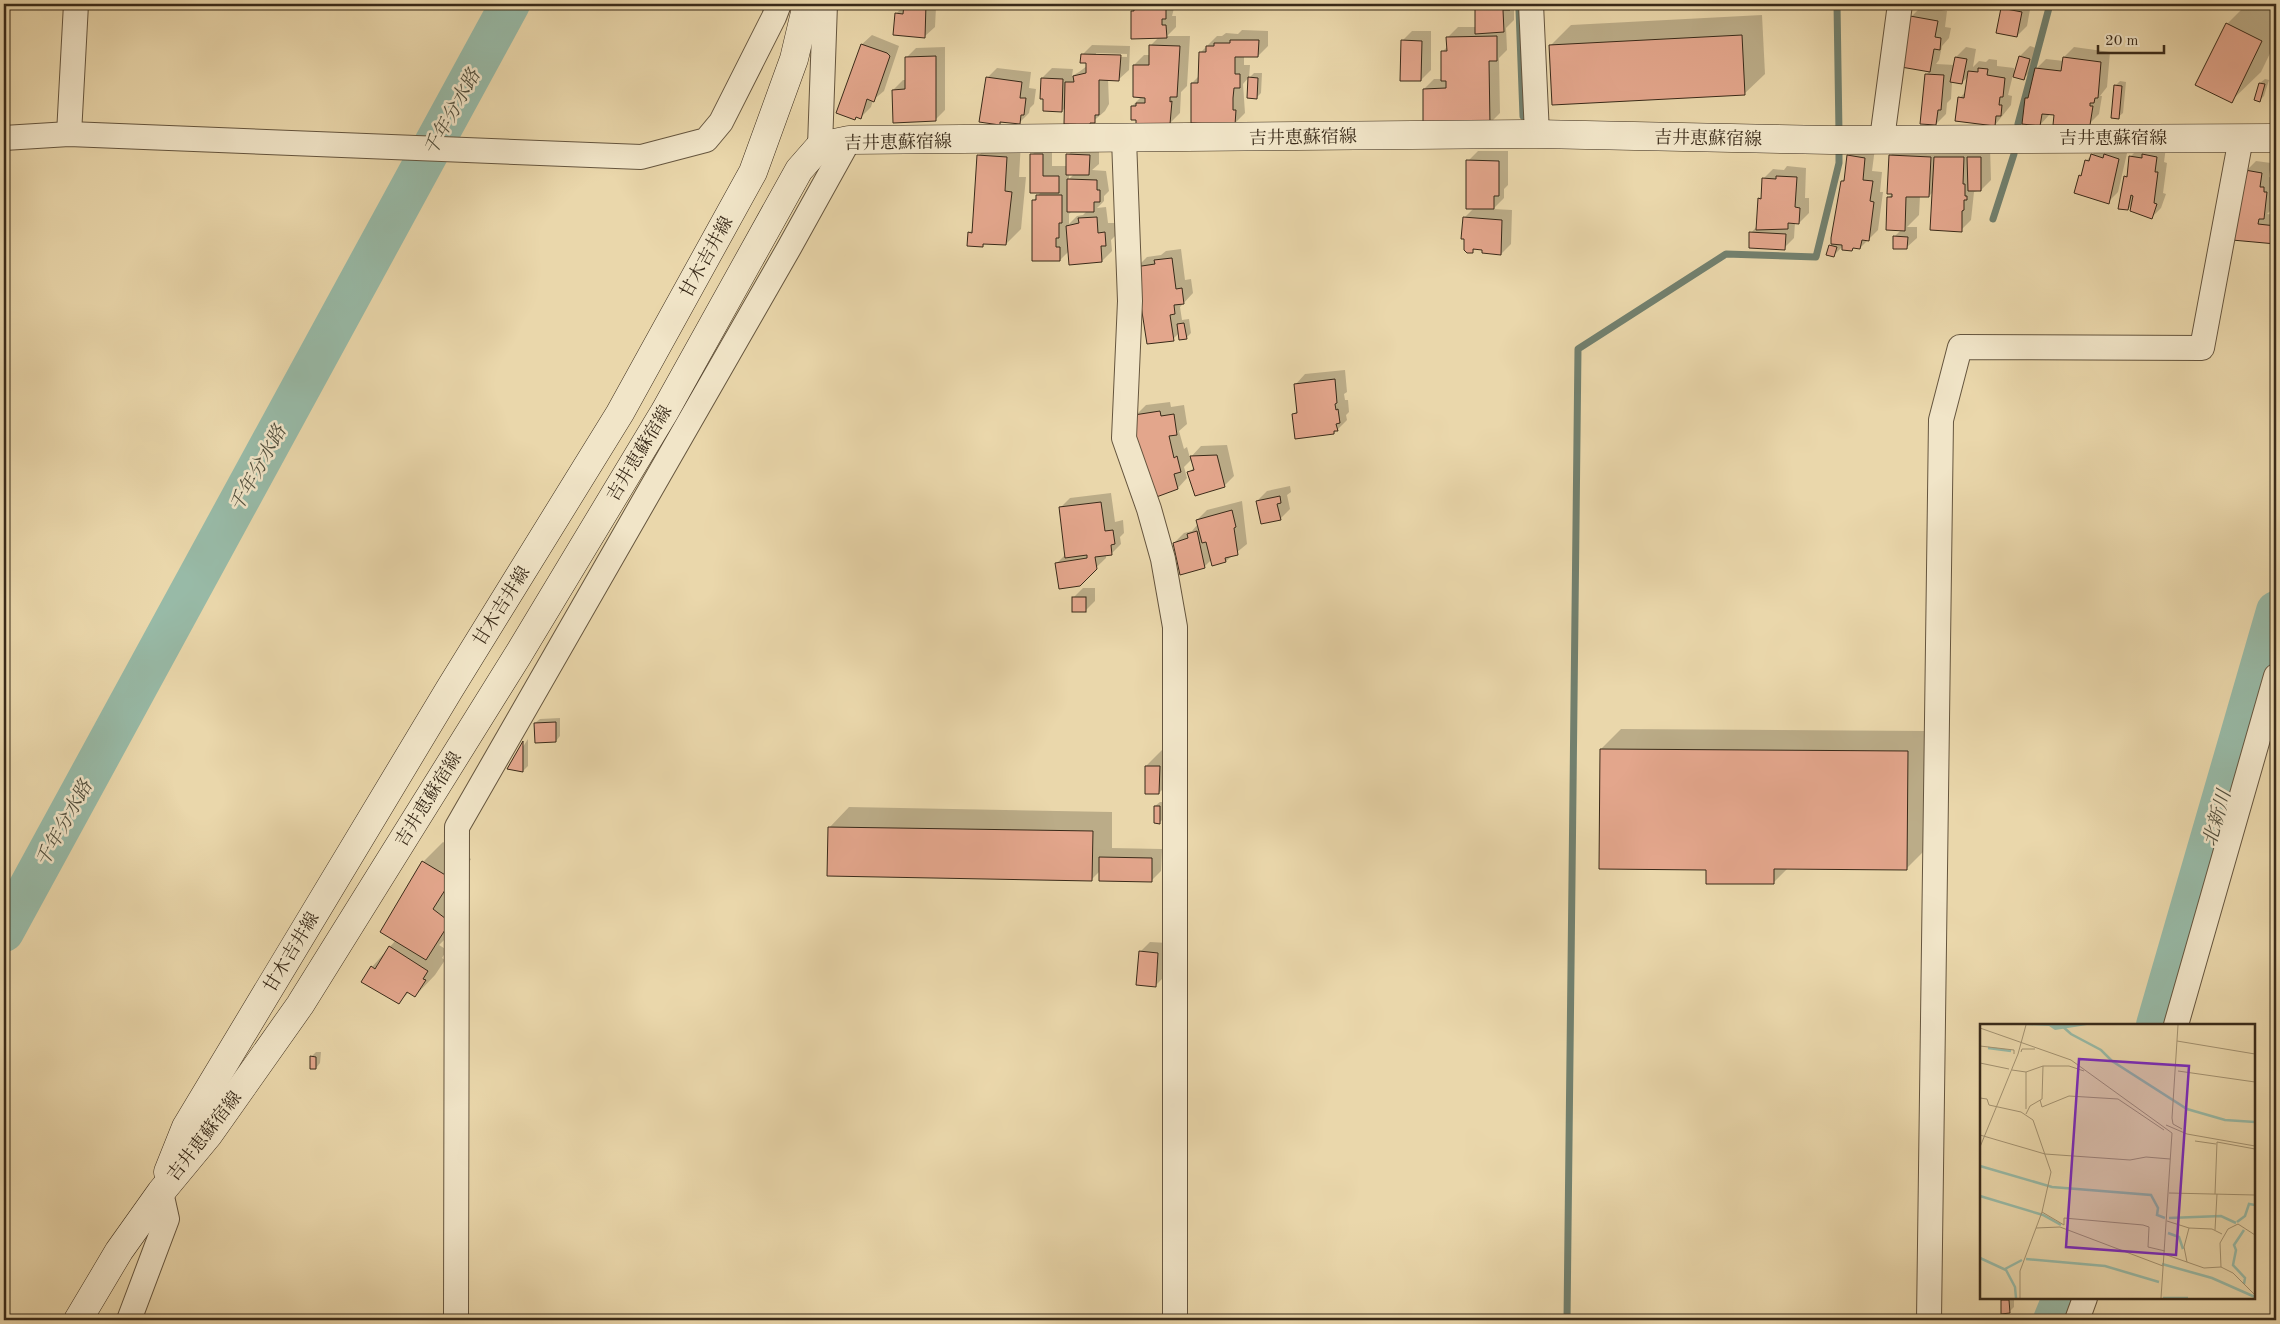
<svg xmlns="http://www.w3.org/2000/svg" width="2280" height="1324" font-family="'Old Standard TT','Noto Serif JP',serif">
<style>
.shadow{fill:#0003;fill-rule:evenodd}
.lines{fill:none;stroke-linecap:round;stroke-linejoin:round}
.stream{stroke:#72806e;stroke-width:7}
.river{stroke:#98baa7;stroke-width:40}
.building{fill:#e3a68c;stroke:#392a19}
.street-casing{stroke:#65553e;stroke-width:26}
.secondary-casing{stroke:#392a19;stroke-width:29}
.street{stroke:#f1e5c8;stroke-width:24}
.secondary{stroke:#f1e5c8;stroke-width:28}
.labels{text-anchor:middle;stroke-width:5;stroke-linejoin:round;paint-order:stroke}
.street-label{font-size:18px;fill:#392a19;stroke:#f1e5c8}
.water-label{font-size:19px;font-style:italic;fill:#514e3c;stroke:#f1e5c8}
.inset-river{fill:none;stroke:#98baa7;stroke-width:2.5}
.inset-road{fill:none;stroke:#a39271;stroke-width:1}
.view{fill:#7b2cbf;fill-opacity:0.15;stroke:#7b2cbf;stroke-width:2.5}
.inset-edge{fill:none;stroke:#392a19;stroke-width:2.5}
</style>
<rect width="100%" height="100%" fill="#ead7ab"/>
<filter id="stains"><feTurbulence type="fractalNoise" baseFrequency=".004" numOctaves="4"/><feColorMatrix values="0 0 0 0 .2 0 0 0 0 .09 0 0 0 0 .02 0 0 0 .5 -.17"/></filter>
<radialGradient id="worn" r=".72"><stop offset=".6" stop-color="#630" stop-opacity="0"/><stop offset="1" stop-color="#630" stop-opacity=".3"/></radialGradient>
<g class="shadow">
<path d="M905 4H934V6L936 7 935 27 925 36 896 14Z"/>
<path d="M1135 4H1175L1172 16H1176V27L1167 36H1190L1187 86 1181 92 1180 113 1170 123 1132 106 1142 96 1134 65 1144 55H1150V46L1159 37 1132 11 1135 8Z"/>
<path d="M1476 4H1514V20L1506 28 1507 50 1499 58 1500 113 1490 123 1424 89 1434 79H1443L1442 52 1448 46V37L1458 27H1476Z"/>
<path d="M1916 4H1928L1925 7 1947 11 1945 27 1951 28 1949 38 1942 46 1939 60 1936 64 1955 65 1956 57 1966 47 1976 49 1973 67 1979 61 1986 62 1989 59 1997 60V66L2014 68 2015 74 2020 56 2030 46 2039 49 2033 69 2023 79 2013 75 2008 95 2012 96 2011 105 1995 125 1960 98 1966 91 1968 76 1962 83 1952 81 1951 99 1947 103 1946 114 1936 124 1927 74 1930 70 1911 17 1923 5Z"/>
<path d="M2007 4H2031L2027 26 2017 36 2003 9Z"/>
<path d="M2247 4H2276V41L2261 72 2231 101 2227 24Z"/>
<path d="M1762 15 1765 74 1744 94 1551 45 1571 25Z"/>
<path d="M1242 30 1268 31V46L1258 56H1244V65H1250L1249 78 1254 73H1262L1261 93 1256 98 1248 97 1249 77 1243 84 1245 113 1235 123 1192 83 1199 76 1200 53 1217 36H1222L1226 33 1238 34Z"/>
<path d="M1412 31H1431V70L1421 80 1402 41Z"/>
<path d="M872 35 899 46 884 91 873 100 871 107 861 117 860 46Z"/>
<path d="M1092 45 1130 46 1129 70 1119 79H1108L1109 104 1105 111 1090 124 1066 107 1062 111 1042 78 1052 68 1073 69 1072 76 1079 72 1087 66V62L1082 55ZM1096 53 1127 54V57L1096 56Z"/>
<path d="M945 47V110L935 120 893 90 903 80H906V58L916 48Z"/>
<path d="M2074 47 2110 52 2107 87 2100 96H2102L2099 114 2089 124 2050 114 2040 125 2026 98 2031 94 2036 69 2046 59 2064 61V57Z"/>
<path d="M997 68 1031 72 1029 88 1036 89 1034 104 1030 108 1029 113 1019 123 1003 121 1000 124 987 78Z"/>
<path d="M2265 79 2269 80 2264 96 2260 100V83Z"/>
<path d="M2120 81 2126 82 2123 113 2118 117 2115 86Z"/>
<path d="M994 140 1021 142 1019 177H1026L1021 229 1006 244 986 242 983 246 969 233 974 228 979 155Z"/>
<path d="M1906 141 1990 147 1991 180 1981 190 1974 192 1971 220 1961 230 1933 192 1929 196H1920L1919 215 1907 227H1917V238L1907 247 1894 237 1901 230 1888 198 1893 193 1890 156Z"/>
<path d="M1042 145H1052V166H1068V155L1078 145H1099V164L1092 170 1106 171 1109 191 1104 196V201L1097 208 1106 207 1108 223H1115L1116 235 1111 240 1112 251 1102 261 1069 251 1060 260 1033 201 1041 192 1032 155ZM1069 174H1074L1069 179ZM1087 211 1083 215 1077 216 1069 224V214L1071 212Z"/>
<path d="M2102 145 2128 149 2118 192 2108 202 2080 176 2083 172 2086 161Z"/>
<path d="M1858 146 1875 148 1872 171 1882 172 1880 192H1883L1878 230 1860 248 1854 247 1852 250 1843 246 1833 256 1830 246 1832 243 1842 181 1845 178 1848 156Z"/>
<path d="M2140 147H2166L2164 162 2167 163 2163 193 2166 194 2161 208 2151 218 2133 204 2128 209 2125 177 2128 174 2130 157Z"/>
<path d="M1478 151H1508V185L1504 189V198L1493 209 1512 210 1511 244 1501 254 1484 249 1476 248 1472 252 1465 217 1475 207 1468 161Z"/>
<path d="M2256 161 2271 163 2269 177 2274 178 2273 182 2276 183 2273 208 2267 214 2276 215V213V243L2233 239 2246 171Z"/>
<path d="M1787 166 1806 168 1805 198H1809V213L1799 223 1795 222 1794 238 1784 248 1751 233 1758 225 1759 199 1763 195V179L1773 169 1784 170Z"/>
<path d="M1181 249 1185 280 1191 279 1193 293 1180 307 1182 320 1189 319 1191 333 1186 338 1179 333 1173 339 1137 267 1147 257 1161 255 1166 251Z"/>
<path d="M1345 370 1347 392 1344 394 1345 400H1348L1349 412 1346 415 1347 420 1334 433 1294 414 1298 410 1296 384 1305 374Z"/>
<path d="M1170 402 1171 407 1184 405 1187 424 1179 431 1184 449 1187 447 1190 458 1201 446 1227 445 1234 476 1224 486 1189 473 1194 467 1192 459 1184 467 1187 478 1178 488 1136 415 1146 405Z"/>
<path d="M1290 486 1291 492 1287 495 1290 509 1280 519 1257 501 1267 491Z"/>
<path d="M1111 493 1115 522 1123 520 1124 533 1120 537 1121 544 1111 554H1106V558L1079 584 1057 563 1066 554 1060 508 1070 498Z"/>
<path d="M1242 501 1247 544 1226 561 1211 560 1204 567 1174 543 1184 533 1192 531 1198 524 1197 520 1207 510Z"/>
<path d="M1083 588H1095V601L1085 611 1073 598Z"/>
<path d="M560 718V736L556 741 535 723 540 719Z"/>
<path d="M1621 729 1927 731 1926 849 1906 869 1788 868 1773 883 1708 869 1601 749Z"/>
<path d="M528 739V766L523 771 509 768Z"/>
<path d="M1166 746 1179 773 1159 793 1146 766Z"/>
<path d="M1160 802H1164V818L1160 822 1155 806Z"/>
<path d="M849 807 1112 812V848L1162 849 1161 871 1151 881 1100 871 1092 879 829 828Z"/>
<path d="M443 842 471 859 452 888 469 901 446 938 439 945 447 950 442 958 445 960 435 975 415 996 409 992 399 1002 362 982 372 967 396 940 382 932 423 862Z"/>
<path d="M1150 942 1168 943 1165 976 1155 986 1140 952Z"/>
<path d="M316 1052H321L320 1063 316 1068 311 1057Z"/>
<path d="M2005 1298H2014V1307L2009 1312 2002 1300Z"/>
</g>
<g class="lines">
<g class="stream">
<path d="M1837 4 1839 133"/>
<path d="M1519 9 1523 116"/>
<path d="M2018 124 2050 4"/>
<path d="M1993 219 2014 154"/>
<path d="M1567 1320 1578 349 1726 254 1816 257 1839 163V144"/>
</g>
<g class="river">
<path d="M4 932 510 4"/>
<path d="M2156 1025 2276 611"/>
<path d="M2053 1320 2062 1298"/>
</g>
</g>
<g class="building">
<path d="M904 4H926L925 38 893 35 895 13 903 14Z"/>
<path d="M1134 4H1166V19H1162V25H1166L1167 38 1131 39V11H1134Z"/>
<path d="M1475 4H1509L1510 10H1503L1504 32 1475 34Z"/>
<path d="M2001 8 2022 12 2017 37 1996 33Z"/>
<path d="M1910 16 1938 21 1935 37 1941 38 1940 50 1934 49 1930 72 1901 67Z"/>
<path d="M2226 23 2262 41 2232 103 2195 85Z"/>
<path d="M1742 35 1745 95 1552 105 1549 45Z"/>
<path d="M1497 36V61H1489L1490 125H1423V89L1446 88V81H1441V51H1447L1446 37Z"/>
<path d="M1230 40H1259L1258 57H1235V74H1240V88H1234L1233 98V110H1236L1235 125 1191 123V83H1198L1199 52H1206V46H1214V43H1230Z"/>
<path d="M1401 40 1422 41 1421 81H1400Z"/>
<path d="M861 44 887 53 890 56 874 102 867 99 861 119 856 117 855 120 836 113Z"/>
<path d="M1149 45 1180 46 1177 97H1170V102L1172 101 1170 124H1136V120H1131V106H1136V103H1145V98L1133 97V65H1149Z"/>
<path d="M1081 54 1121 55 1119 81 1099 80V115H1095V123H1090V125L1064 124 1065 82H1074L1073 76 1086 73V63H1080Z"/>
<path d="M936 56V121L893 123 892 90 905 89V57Z"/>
<path d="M2019 56 2030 59 2024 80 2013 77Z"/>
<path d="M1955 57 1967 59 1962 84 1950 82Z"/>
<path d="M2063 57 2101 62 2098 98H2095L2094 103H2090V106H2093L2090 125H2053L2054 115 2042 114 2040 126 2022 124 2025 98H2028L2035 68 2061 71Z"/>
<path d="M1978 68 1988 69 1987 75 2005 78 2003 97H2000L1999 105H2002L2001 116H1996L1995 126 1955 121 1958 97 1964 98 1968 71 1978 72Z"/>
<path d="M1925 74 1944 75 1941 110H1938L1936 125 1920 124Z"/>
<path d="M986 77 1022 82 1020 98H1026L1024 115H1021L1020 124 1000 122V125L979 122Z"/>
<path d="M1248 77 1258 78 1257 99 1247 98Z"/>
<path d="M1041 78 1063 79 1062 112 1043 111V99H1040Z"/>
<path d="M2259 83 2265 84 2260 102 2254 100Z"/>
<path d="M2114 85 2122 86 2119 119 2111 118Z"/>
<path d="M1030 154H1043V176H1059V193H1030Z"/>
<path d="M1066 154 1090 155 1089 175H1066Z"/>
<path d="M2091 154 2103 158 2104 154 2119 159 2109 204 2074 193 2079 175 2081 176 2085 160 2089 161Z"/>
<path d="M2142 154 2157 157 2155 172H2158L2154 203 2157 204 2152 219 2130 211 2133 196 2131 195 2128 210 2118 209 2124 176 2127 177 2129 156 2142 158Z"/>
<path d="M977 155 1007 157 1005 191 1012 192 1006 245 983 244V247L967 246 968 232 972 233Z"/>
<path d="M1847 155 1865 158 1863 180 1873 181 1870 201 1874 202 1869 241 1862 240 1860 249 1853 248 1852 251 1842 250V245L1831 244V238L1841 181H1844Z"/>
<path d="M1889 155 1931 157 1929 197H1906L1905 231 1886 230 1887 197H1892V194H1887Z"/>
<path d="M1934 157H1964L1963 184H1965V196H1967V200H1964V210L1962 211V232L1930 230Z"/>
<path d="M1967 157H1981V191H1968Z"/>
<path d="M1466 160 1499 161V196H1494V209H1466Z"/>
<path d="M2245 170 2262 173 2260 187H2264V192H2267L2264 219H2259L2258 224 2276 226V244L2232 240Z"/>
<path d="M1776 176 1797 177 1795 207 1800 208 1799 224 1788 223V229L1756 230 1758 198 1761 199 1762 178 1776 179Z"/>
<path d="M1067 179 1097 180V190H1100V202H1094V212H1067Z"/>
<path d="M1036 195H1062V223H1059V238H1056V247H1060V261H1032V200H1036Z"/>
<path d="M1097 217 1098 233 1105 232 1106 246H1101L1102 262 1069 265 1066 226 1079 223 1078 218Z"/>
<path d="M1463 217 1502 220 1501 255 1482 253V250L1473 249V253H1467L1464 250V239H1461Z"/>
<path d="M1749 232 1786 234 1785 250 1749 248Z"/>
<path d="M1893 236 1908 237 1907 249H1893Z"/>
<path d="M1829 245 1837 247 1834 257 1826 255Z"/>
<path d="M1172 258 1176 289 1182 288 1184 304 1174 305 1175 314 1170 315 1174 341 1147 344 1135 267 1155 264 1154 260Z"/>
<path d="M1184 323 1187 339 1179 340 1177 324Z"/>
<path d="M1335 379 1337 403 1335 404 1336 410 1338 409 1340 423 1336 424 1338 431H1334V434L1295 439 1292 414 1297 413 1294 384Z"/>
<path d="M1160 411 1161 416 1174 414 1177 435 1169 436 1174 458 1177 456 1181 472 1174 474 1178 489 1151 499 1136 438 1134 415Z"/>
<path d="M1217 455 1225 487 1195 496 1187 472 1194 470 1190 456Z"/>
<path d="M1280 496 1281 503 1277 504 1281 520 1261 524 1256 501Z"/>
<path d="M1101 502 1105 531 1113 530 1115 544 1111 545 1112 555 1095 557 1097 569 1080 586 1059 589 1055 563 1087 558V555L1065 558 1059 507Z"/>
<path d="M1232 510 1236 527 1234 528 1238 555 1225 558 1226 562 1212 566 1206 542 1202 543 1196 520Z"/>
<path d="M1197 531 1205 568 1180 575 1173 543 1188 538 1187 534Z"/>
<rect x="1072" y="597" width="14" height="15"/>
<path d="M556 722V742L535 743 534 723Z"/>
<path d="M523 741V772L507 769Z"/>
<path d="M1600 749 1908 751 1907 870 1774 869V884H1706V870L1599 869Z"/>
<path d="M1145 766H1160L1159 794H1145Z"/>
<path d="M1154 806H1160V824L1154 823Z"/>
<path d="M828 827 1093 831 1092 881 827 876Z"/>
<path d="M1099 857 1152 858V882L1099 881Z"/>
<path d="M422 861 452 879 433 909 450 922 426 960 380 932Z"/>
<path d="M389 946 428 971 423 979 426 980 415 997 407 992 399 1004 361 982 371 966 375 969Z"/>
<path d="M1139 951 1158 953 1156 987 1136 985Z"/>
<path d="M310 1056 316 1057V1069H310Z"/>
<path d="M2001 1300H2009L2010 1313 2001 1314Z"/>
</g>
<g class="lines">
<g class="street-casing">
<g id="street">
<path d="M1531 4 1537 134"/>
<path d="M69 134 76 4"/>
<path d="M4 138 69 134 641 157 706 140 721 122 774 17 779 4"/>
<path d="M1124 139 1130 301 1124 438 1149 509 1163 559 1175 627V1320"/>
<path d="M1882 139 1900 4"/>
<path d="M820 146 825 4"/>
<path d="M2176 1025 2276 676"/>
<path d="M129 1320 167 1219 161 1192"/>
<path d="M456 1320 457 827 789 248 849 140"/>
<path d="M1929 1320 1941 420 1960 347 2202 348 2241 138"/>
<path d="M2077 1320 2085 1298"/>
</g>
</g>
<g class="secondary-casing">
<g id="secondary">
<path d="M168 1172 186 1127 449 690 620 413 753 172 794 59 807 4"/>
<path d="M78 1320 119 1251 161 1192 209 1134 300 1005 518 655 665 411 799 170 820 146 849 140 1537 134 1831 140 2276 138"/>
</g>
</g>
<use href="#street" class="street"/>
<use href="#secondary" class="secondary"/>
</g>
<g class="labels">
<g class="street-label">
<text transform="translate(1303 137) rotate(-1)" y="6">吉井恵蘇宿線</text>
<text transform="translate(1708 138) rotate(1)" y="6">吉井恵蘇宿線</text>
<text x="2113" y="144">吉井恵蘇宿線</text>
<text transform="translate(898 142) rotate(-1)" y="6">吉井恵蘇宿線</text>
<text transform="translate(706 257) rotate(-61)" y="6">甘木吉井線</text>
<text transform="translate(639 453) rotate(-59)" y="6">吉井恵蘇宿線</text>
<text transform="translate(501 606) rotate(-58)" y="6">甘木吉井線</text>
<text transform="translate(428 799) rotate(-58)" y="6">吉井恵蘇宿線</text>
<text transform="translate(291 952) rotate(-59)" y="6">甘木吉井線</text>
<text transform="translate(204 1136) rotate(-52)" y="6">吉井恵蘇宿線</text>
</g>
<g class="water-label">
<text transform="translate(451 112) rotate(-61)" y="7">千年分水路</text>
<text transform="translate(257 468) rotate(-61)" y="7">千年分水路</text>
<text transform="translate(2216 818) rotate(-74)" y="7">北新川</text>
<text transform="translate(63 823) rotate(-61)" y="7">千年分水路</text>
</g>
</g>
<g transform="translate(1980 1024)">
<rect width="275" height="275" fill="#ead7ab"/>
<path d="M44 1H107L75 6 69 2Z" fill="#98baa7"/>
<path class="inset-river" d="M81 1 91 10 121 26 132 37 207 85 245 96 275 98M8 24 31 27M0 142 72 163 171 171 178 184 177 191 185 194M0 172 63 191 81 201M189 194 241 192 256 199M257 198 265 192 269 180 275 181M188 209 199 213 203 225M0 234 26 246 35 263 36 274M46 235 125 242 179 258M182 240 232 254 275 273M25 245 42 236M264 260 265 254 253 241 256 226 254 221 264 206M183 274H208"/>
<path class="inset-road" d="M198 1 192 94 193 100 202 105M0 4 91 36 192 109 181 274M197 17 275 30M0 22 34 26V30M41 28 42 25H55M0 39 29 45M32 46 46 48 63 42H89L104 47M198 47 275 58M46 48V85M0 74 7 75 9 81 41 88 53 96 71 148 62 188 40 247V274M60 76 62 83 89 72 138 75 184 106M46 90 50 82 62 75 63 42M186 101 207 110 275 122M0 111 65 130 150 136 166 133 190 135M215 117 236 120M0 123 38 30 46 1M189 169 275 171M235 170 237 118 275 125M62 188 84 201V194L163 201 169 203 168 223 185 227M187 197 209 204 232 205 242 210M56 204 80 203 183 242M235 206 237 170M184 230 224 244 241 243 253 249 275 271M207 238 204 223 209 204M241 243 240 219 248 205 258 200 275 211"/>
<path class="view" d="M99 35 209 42 196 231 86 223Z"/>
<rect width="275" height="275" class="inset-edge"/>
</g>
<rect width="2280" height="1324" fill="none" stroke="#ead7ab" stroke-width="20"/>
<rect x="5" y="5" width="2270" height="1314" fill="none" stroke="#392a19" stroke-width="2.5"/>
<rect x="10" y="10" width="2260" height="1304" fill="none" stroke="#392a19"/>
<path d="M2098 45v8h66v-8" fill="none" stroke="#392a19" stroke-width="2.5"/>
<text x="2105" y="45" font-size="15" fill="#392a19" stroke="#f1e5c8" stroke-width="4" paint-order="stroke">20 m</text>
<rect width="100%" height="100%" filter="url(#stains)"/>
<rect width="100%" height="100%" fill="url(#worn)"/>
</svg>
